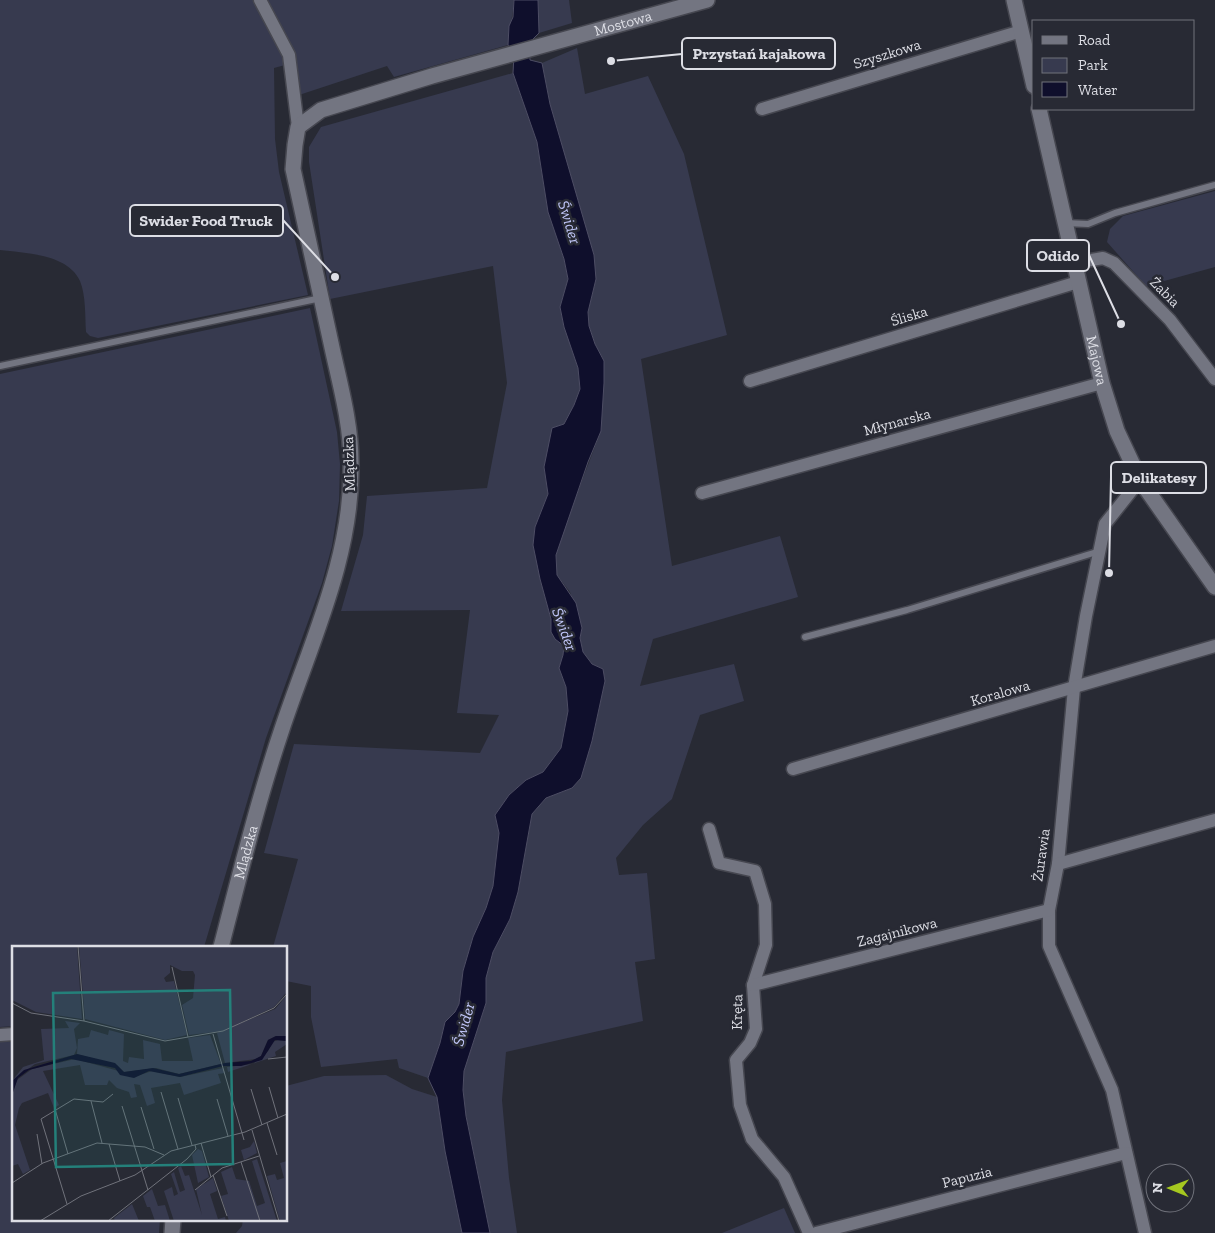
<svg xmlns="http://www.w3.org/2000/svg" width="1215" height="1233" font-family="'Zilla Slab',serif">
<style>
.green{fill:#373a4f}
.water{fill:#0f0f2c;stroke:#4d4d64}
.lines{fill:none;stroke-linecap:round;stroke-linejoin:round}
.lane-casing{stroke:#464750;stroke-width:9}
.street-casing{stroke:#464750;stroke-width:15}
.secondary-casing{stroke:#464750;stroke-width:18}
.lane{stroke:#737581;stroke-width:6}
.street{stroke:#737581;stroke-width:12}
.secondary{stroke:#737581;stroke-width:15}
.labels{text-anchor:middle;stroke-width:5;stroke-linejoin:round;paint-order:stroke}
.street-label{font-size:15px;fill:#dddee5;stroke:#282a34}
.water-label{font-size:16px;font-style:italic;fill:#c1c7f9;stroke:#282a34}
.inset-road{fill:none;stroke:#70727b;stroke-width:1}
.view{fill:#24807a;fill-opacity:0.15;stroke:#24807a;stroke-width:2.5}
.inset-edge{fill:none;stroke:#dddee5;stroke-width:2.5}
.leader{fill:none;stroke:#dddee5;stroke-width:2}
.callout-dot{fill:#dddee5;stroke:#282a34;stroke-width:2}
.callout{fill:#282a34;stroke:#dddee5;stroke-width:2}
.callout-label{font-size:16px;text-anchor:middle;font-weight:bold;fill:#dddee5}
</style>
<rect width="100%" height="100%" fill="#282a34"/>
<g class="green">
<path d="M0 0H253L284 58 285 65 274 68 275 139 279 172 308 295 98 338 90 336 86 332C85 316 86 296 80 281 68 254 25 253 0 250Z"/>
<path d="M266 0H514C513 15 509 30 508 45L394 77 387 66 299 95Z"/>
<path d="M538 0H569L572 23 539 33Z"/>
<path d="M577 48 585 94 648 76 684 154 727 335 641 359 672 566 780 536 798 597 653 639 640 686 734 664 744 701 700 715 672 799 643 825 616 858 619 875 647 873 655 959 635 962 643 1021 506 1052 502 1100 509 1178 517 1233H490L466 1116 463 1090 464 1071 486 1003V978L493 952 510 919 518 892 532 814 546 798 572 788 581 778 592 741 605 681 603 669 592 664 583 652 580 638 582 628 570 592 557 575 556 555 559 541 601 431 604 361 595 344 589 326 588 312 596 279 550 104 542 63Z"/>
<path d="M513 73 537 142 548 212 564 259 568 279 560 307 564 327 578 368 580 389 574 405 564 424 544 467 548 494 535 527 540 579 551 619V632L555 639 564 646 563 655 559 668 566 687 568 711 561 748 543 772 526 780 509 795 495 815 499 833 493 886 486 908 473 937 463 971 459 1004 455 1012 445 1022 440 1043 428 1078 399 1068 397 1059 321 1067 311 1017V986L286 981V947H273L298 859 264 853 294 744 480 753 499 715 457 713 470 610 341 611 363 535 367 496 487 488 507 383 493 266 330 299 309 162V147L321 127Z"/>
<path d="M1215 191V267L1146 286 1107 242 1110 229 1123 216Z"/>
<path d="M310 308 337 432 340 464 339 501 332 546 322 583 266 738 204 947H14V1026L0 1027V374Z"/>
<path d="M0 1042H14V1219H160L159 1233H0Z"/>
<path d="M386 1075 412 1089 437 1097 445 1151 462 1233H236L242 1226 243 1219H286V1086L324 1076Z"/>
<path d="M784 1208 795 1233H722Z"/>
</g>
<path class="water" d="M514 0H538L539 33 529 43 530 60 542 63 550 104 594 255 596 279 588 312 589 326 595 344 604 361V383L601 431 588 462 556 555 557 575 576 603 582 628 580 638 583 652 592 664 603 669 605 681 592 741 581 778 572 788 546 798 532 814 518 892 510 919 493 952 486 978V1003L464 1071 463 1090 466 1116 490 1233H462L445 1151 437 1097 428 1078 440 1043 445 1022 455 1012 459 1004 463 971 473 937 486 908 493 886 499 833 495 815 509 795 526 780 543 772 561 748 568 711 566 687 559 668 563 655 564 646 555 639 551 632V619L540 579 533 545 535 527 548 494 544 467 552 428 564 424 574 405 580 389 578 368 564 327 560 307 568 279 564 259 548 212 537 142 513 73 514 55 508 45 509 26 513 17Z"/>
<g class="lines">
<g class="lane-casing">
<g id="lane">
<path d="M1065 223 1088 224 1115 213 1215 185"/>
<path d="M0 366 321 298"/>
<path d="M805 637 907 610 1100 551"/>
</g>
</g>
<g class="street-casing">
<g id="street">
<path d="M260 0 289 55 298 127"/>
<path d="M762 109 1021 31"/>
<path d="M1074 263 1103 258 1114 263 1170 320 1215 379"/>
<path d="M750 381 1078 282"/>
<path d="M1140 480 1105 524 1086 616 1074 688 1058 864 1049 910V946L1112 1090 1145 1233"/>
<path d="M702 493 1102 383"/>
<path d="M793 769 1215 646"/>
<path d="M709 829 719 863 755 871 765 904 766 945 753 985 756 1029 750 1043 736 1060 740 1105 752 1139 784 1177 809 1233"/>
<path d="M1058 864 1215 820"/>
<path d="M753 985 1049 910"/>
<path d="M0 1035 14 1034"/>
<path d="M816 1233 1126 1153"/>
</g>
</g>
<g class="secondary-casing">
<g id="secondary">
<path d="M1014 0 1034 86"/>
<path id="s1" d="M1039 109 1102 383 1117 431 1140 480 1215 587"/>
<path id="s2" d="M221 947C240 874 258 800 282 729 311 642 353 556 351 462 351 422 339 381 331 343 318 285 306 227 293 169L295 145 298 127 321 110 432 76 707 0"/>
<path d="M172 1233 173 1219"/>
</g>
</g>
<use href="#lane" class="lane"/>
<use href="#street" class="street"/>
<use href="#secondary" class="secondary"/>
</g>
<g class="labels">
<g class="street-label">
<text dy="5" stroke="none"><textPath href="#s2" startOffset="1188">Mostowa</textPath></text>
<text transform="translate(887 54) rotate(-17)" y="5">Szyszkowa</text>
<text transform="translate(1165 292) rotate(45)" y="5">Żabia</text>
<text transform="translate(909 316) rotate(-17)" y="5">Śliska</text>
<text dy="5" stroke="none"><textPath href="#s1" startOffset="258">Majowa</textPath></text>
<text transform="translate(897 422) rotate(-15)" y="5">Młynarska</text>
<text transform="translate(349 464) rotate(-92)" y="5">Mlądzka</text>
<text transform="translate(1000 693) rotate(-16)" y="5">Koralowa</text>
<text dy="5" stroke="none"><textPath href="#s2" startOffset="98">Mlądzka</textPath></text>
<text transform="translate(1041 855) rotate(-82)" y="5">Żurawia</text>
<text transform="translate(897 932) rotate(-14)" y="5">Zagajnikowa</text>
<text transform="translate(737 1012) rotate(-89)" y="5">Kręta</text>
<text transform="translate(967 1177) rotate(-14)" y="5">Papuzia</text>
</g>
<g class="water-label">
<text transform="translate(570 222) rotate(73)" y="6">Świder</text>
<text transform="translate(565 629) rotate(70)" y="6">Świder</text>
<text transform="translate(463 1024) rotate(-74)" y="6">Świder</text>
</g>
</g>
<g transform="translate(12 946)">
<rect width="275" height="275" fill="#282a34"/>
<path d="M0 0H65L70 73 24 66 0 54ZM67 0H275V46L262 61 211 85 177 89 170 59 181 52 183 29 181 25H170L158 19V27L152 32 154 36 162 35 175 89 153 94 73 73ZM275 49V90H264L256 94 249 110 244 113 213 117 205 87 263 63ZM53 75 68 77 62 83 65 102 62 109 23 118 0 135 11 121 32 114 29 83 57 82ZM79 84 96 89 97 84 112 88 111 115 116 117 117 111 132 113 131 94 148 98 150 115H181L176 92 198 89 209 118 167 128 144 122 112 126 105 119 65 108 66 93 77 91ZM266 94 275 95V98L263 106 264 110 216 126 215 121 241 118 256 105 260 96ZM63 113 125 130 140 125 168 131 211 122 213 127 206 128 209 137 172 149 168 137 139 142 143 157 135 160 128 139 122 138 125 151 119 152 117 146 105 142 97 134 95 139H73L68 119 31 125 47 159 42 162 36 147 10 157 7 162 3 179 18 224 11 228 6 218 0 220V149L5 134 20 123ZM242 195 245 207 232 214 229 204 238 201ZM186 203 190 205 197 231 186 237 180 209ZM245 213 265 275H217L209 250 216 248 209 226 220 221 224 233 237 235 245 260 253 257 240 215ZM275 215V275H268L255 230 263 228 265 234 272 232 268 217ZM169 220 173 230 177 229 190 269 184 243 201 232 205 245 198 248 206 273 213 271 214 275H162L152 245 160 241 162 250 166 248 159 228 162 226 168 246 173 244 166 222ZM140 243 146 260 153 259 158 275H143L138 261H135L131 250ZM120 258 127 275H103L102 272Z" fill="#373a4f"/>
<path d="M264 90H275V95L263 94 250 114 229 120H211L168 131 137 125 122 132 108 129 103 122 59 113 17 124 6 132 0 149V135L12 124 65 108 103 117 112 126 141 122 167 128 213 117 239 115 249 110 256 94Z" fill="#0f0f2c"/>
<path class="inset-road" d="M66 0 72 75M160 21 176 91M0 57 19 67 72 75 153 95 211 85 262 62 275 48M201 88 232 194M256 113 275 111M257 141 266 172M239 143 250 179M149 146 166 203M166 152 180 199M205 153 216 190M79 155 90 197M110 160 136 244M129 161 142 203M43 163 56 208M255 177 265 209M240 184 267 275M25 188 30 218M189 197 199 231M97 198 108 235M229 216 248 275M201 229 215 270M0 237 31 217 85 197 133 201 152 209M183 244 210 222 247 210M55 258 29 173 62 153 91 156 101 148M28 275 69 250 123 229 159 205 233 186 275 168M96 275 175 213 184 203 183 199"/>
<path class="view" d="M218 44 221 218 44 221 41 47Z"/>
<rect width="275" height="275" class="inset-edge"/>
</g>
<path class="leader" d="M611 61L682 54M335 277L283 220M1121 324L1089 255M1109 573L1111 477"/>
<g class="callout-dot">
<circle cx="611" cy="61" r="5"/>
<circle cx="335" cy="277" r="5"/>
<circle cx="1121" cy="324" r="5"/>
<circle cx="1109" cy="573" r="5"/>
</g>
<g class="callout">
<rect x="682" y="38" width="153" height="31" rx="5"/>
<rect x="130" y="205" width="153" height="31" rx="5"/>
<rect x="1027" y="240" width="62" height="31" rx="5"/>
<rect x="1111" y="462" width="95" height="31" rx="5"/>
</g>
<g class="callout-label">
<text x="759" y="59">Przystań kajakowa</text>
<text x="206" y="226">Swider Food Truck</text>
<text x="1058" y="261">Odido</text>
<text x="1159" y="483">Delikatesy</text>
</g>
<rect x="1032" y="20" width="162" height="90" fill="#282a34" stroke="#70727b"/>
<rect x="1042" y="36" width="25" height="8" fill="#737581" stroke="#70727b"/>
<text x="1078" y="45" font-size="15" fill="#dddee5">Road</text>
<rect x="1042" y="58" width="25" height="15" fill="#373a4f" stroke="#70727b"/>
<text x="1078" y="70" font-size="15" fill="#dddee5">Park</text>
<rect x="1042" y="82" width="25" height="15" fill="#0f0f2c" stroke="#70727b"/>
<text x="1078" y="95" font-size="15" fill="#dddee5">Water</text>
<g transform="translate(1170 1188) rotate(271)"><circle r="24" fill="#282a34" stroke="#70727b"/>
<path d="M0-4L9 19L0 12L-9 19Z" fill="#a6c820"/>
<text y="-8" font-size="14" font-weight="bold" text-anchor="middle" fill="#dddee5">N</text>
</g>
</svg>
